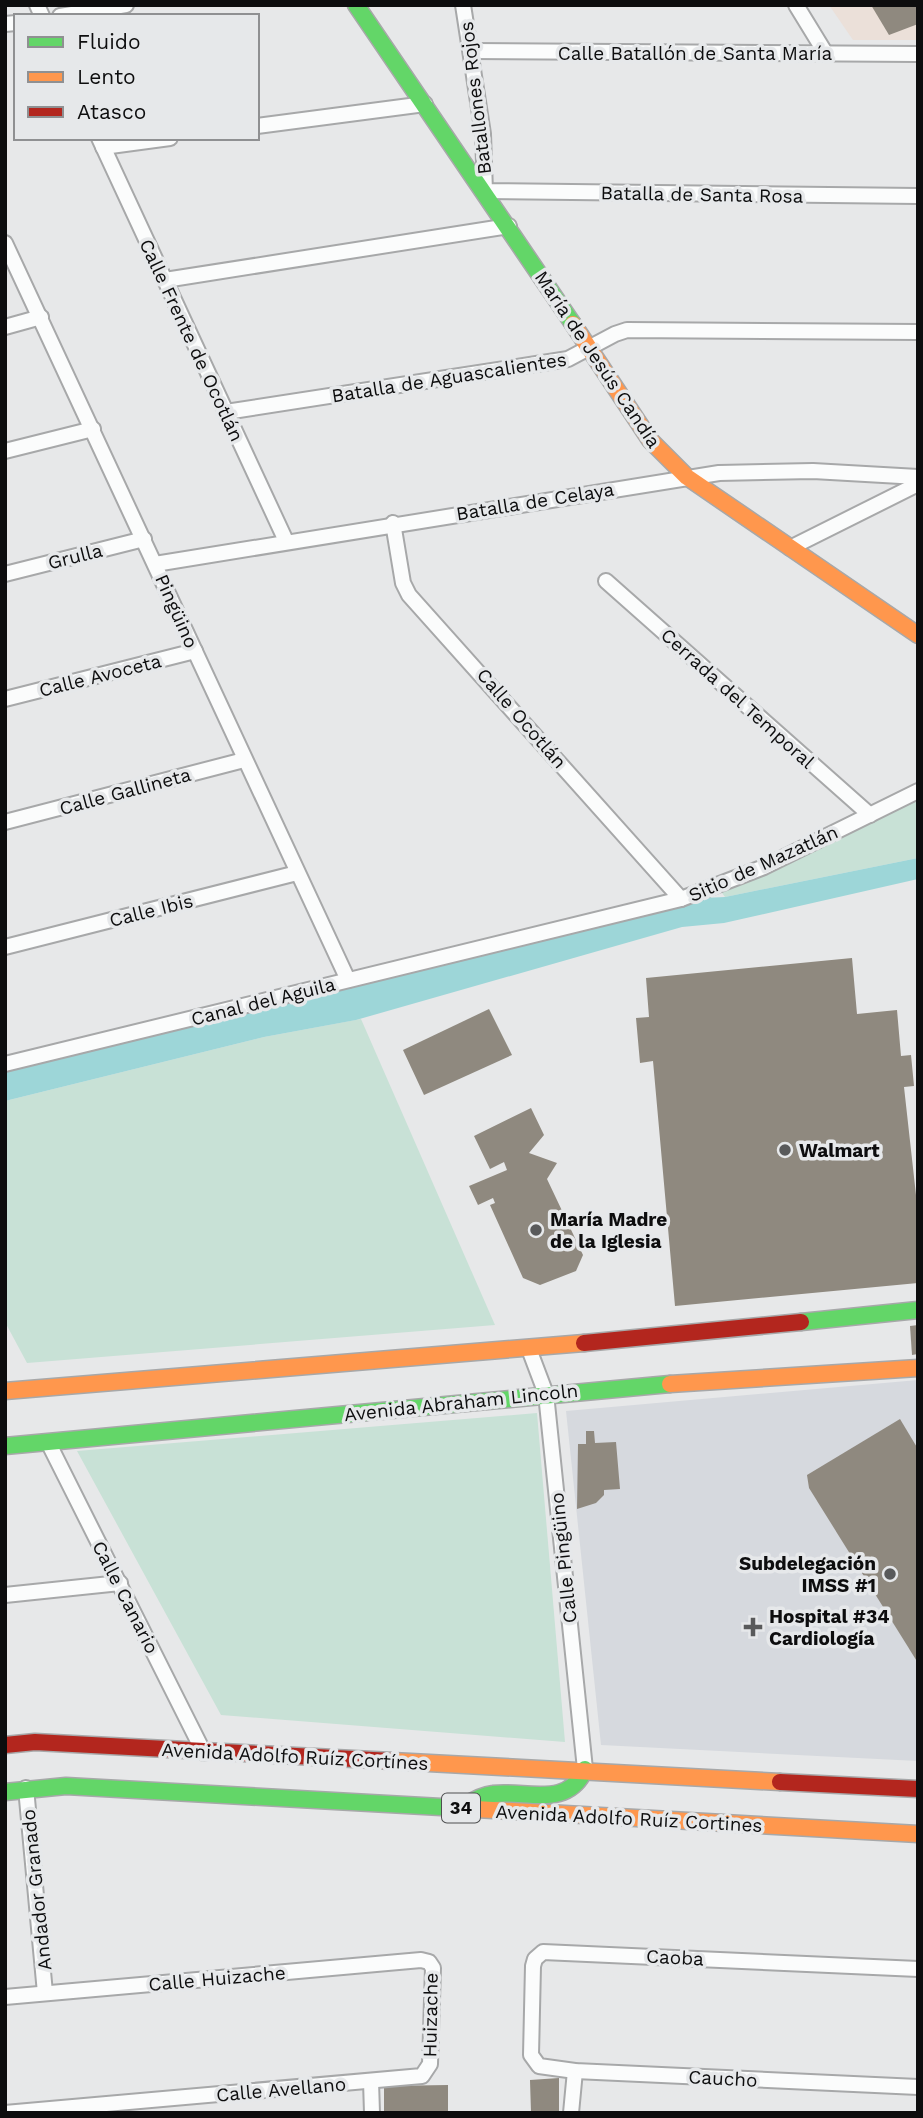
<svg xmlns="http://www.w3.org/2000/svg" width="923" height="2118" font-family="'Work Sans',sans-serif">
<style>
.built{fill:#d6d9de}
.education{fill:#ebe0d9}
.green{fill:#c8e1d6}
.water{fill:#9dd6d8}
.building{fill:#8f897f}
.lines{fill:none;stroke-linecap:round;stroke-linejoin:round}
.street-casing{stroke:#a7a8a9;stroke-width:18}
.fast-casing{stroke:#a7a8a9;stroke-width:19}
.slow-casing{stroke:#a7a8a9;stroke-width:19}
.jam-casing{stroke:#a7a8a9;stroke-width:19}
.street{stroke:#fbfcfc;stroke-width:14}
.fast{stroke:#63d668;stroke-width:16}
.slow{stroke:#ff974d;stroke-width:16}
.jam{stroke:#b3261e;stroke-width:16}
.poi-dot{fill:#595a5b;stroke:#e6e8ea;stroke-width:2.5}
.labels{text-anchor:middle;stroke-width:7;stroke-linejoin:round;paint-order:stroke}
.shield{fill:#e6e8ea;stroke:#4e4f50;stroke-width:2}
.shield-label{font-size:18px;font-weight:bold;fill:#0d0d0e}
.street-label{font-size:19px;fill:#0d0d0e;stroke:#e6e8ea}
.poi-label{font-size:19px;font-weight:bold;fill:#0d0d0e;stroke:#e6e8ea;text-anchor:start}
</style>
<rect width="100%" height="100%" fill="#e7e8e9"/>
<path class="built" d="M918 1380V1761L601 1745 566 1411Z"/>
<path class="education" d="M829 5H918V40H853Z"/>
<g class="green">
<path d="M918 791V858L725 897 717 886Z"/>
<path d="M361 1019 495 1325 27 1363 5 1322V1101L264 1037Z"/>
<path d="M537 1413 565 1742 221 1715 77 1451Z"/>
</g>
<path class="water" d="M918 858V879L724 923 682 927 356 1020 264 1037 5 1101V1064L681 899 725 897Z"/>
<g class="building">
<path d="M871 5H918V24L889 35Z"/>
<path d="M852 958 857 1014 897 1010 901 1056 911 1055 914 1086 904 1087 918 1213V1283L675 1306 653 1061 640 1063 636 1018 649 1017 646 978Z"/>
<path d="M489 1009 512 1055 424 1095 403 1050Z"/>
<path d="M531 1108 544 1135 529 1153 557 1163 547 1179 583 1255 576 1271 540 1285 523 1278 490 1205 495 1203 493 1198 478 1205 469 1186 507 1170 504 1162 490 1169 474 1136Z"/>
<path d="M918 1325V1354L912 1355 910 1326Z"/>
<path d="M900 1419 918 1449V1663L809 1488 807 1475Z"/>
<path d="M586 1431H594L595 1443 616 1442 620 1489 604 1490V1495L596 1503 577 1509 578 1444H586Z"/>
<path d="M559 2078V2113H531L530 2080Z"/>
<path d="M448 2085V2113H384V2086Z"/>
</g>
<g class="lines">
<g class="street-casing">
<g id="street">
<path d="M37 5 42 16"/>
<path d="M463 5 483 134 485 191 918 196"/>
<path d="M796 5 826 54"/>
<path d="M60 16 126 5"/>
<path d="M5 24 16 23"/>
<path d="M472 51 918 54"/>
<path d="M257 126 425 104"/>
<path d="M99 138 286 541"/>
<path d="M103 147 170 138"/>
<path d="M5 243 348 980"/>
<path d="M165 280 509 226"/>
<path d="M5 327 41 317"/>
<path d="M226 412 568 359 615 334 627 330 918 332"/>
<path d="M5 451 93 429"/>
<path d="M393 523 403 583 409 595 681 899"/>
<path d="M790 548 918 484"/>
<path d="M155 564 719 473 813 471 918 477"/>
<path d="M5 574 144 539"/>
<path d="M606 581 870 815"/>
<path d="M5 699 195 651"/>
<path d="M5 822 244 760"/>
<path d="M5 947 297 873"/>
<path d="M5 1064 681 899 764 867 918 791"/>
<path d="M529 1349 546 1394 585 1769"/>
<path d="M48 1442 204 1753"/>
<path d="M5 1595 120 1583"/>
<path d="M26 1788 45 1993"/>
<path d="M918 1969 543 1952 535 1959 533 1966 531 2055 539 2066 575 2071 918 2087"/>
<path d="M5 1997 421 1960 429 1962 433 1968 430 2064 422 2076 5 2113"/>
<path d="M371 2081 372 2113"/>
<path d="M571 2113 575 2071"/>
</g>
</g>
<g class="fast-casing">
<g id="fast">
<path d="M356 5 573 324"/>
<path d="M801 1322 918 1310"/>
<path d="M5 1446 670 1384"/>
<path d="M5 1792 66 1786 459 1808"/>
<path d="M463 1807C472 1801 482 1795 493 1794 527 1790 568 1809 585 1769"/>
</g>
</g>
<g class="slow-casing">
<g id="slow">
<path d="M573 324 650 440 687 477 918 635"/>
<path d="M670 1384 918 1368"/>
<path d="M5 1391 584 1343"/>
<path d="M392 1761 780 1782"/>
<path d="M459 1808 918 1834"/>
</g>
</g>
<g class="jam-casing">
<g id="jam">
<path d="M584 1343 801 1322"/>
<path d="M5 1745 35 1742 392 1761"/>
<path d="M780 1782 918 1789"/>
</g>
</g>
<use href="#street" class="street"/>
<use href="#fast" class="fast"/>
<use href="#slow" class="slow"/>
<use href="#jam" class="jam"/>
</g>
<g class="poi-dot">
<circle cx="785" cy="1150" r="7"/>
<circle cx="536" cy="1230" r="7"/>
<circle cx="890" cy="1574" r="7"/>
<path d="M749.5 1616.5h7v7h7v7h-7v7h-7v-7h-7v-7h7z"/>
</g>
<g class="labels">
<rect class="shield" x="442" y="1793.5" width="38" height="29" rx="5"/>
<g class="shield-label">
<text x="461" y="1814">34</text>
</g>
<g class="street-label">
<text x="695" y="60">Calle Batallón de Santa María</text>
<text transform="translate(475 98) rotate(-97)" y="7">Batallones Rojos</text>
<text transform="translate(702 194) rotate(1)" y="7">Batalla de Santa Rosa</text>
<text transform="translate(192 340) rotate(65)" y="7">Calle Frente de Ocotlán</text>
<text transform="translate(598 359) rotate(56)" y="7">María de Jesús Candía</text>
<text transform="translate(449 377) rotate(-9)" y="7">Batalla de Aguascalientes</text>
<text transform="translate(535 501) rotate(-9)" y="7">Batalla de Celaya</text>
<text transform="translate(75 556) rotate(-14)" y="7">Grulla</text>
<text transform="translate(177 611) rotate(66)" y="7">Pingüino</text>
<text transform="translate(100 675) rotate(-14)" y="7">Calle Avoceta</text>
<text transform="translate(738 698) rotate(42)" y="7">Cerrada del Temporal</text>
<text transform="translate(522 718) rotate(49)" y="7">Calle Ocotlán</text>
<text transform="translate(125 791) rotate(-15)" y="7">Calle Gallineta</text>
<text transform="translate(763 863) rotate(-24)" y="7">Sitio de Mazatlán</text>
<text transform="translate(151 910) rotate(-14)" y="7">Calle Ibis</text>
<text transform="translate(263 1001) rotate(-14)" y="7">Canal del Aguila</text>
<text transform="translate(461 1402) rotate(-6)" y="7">Avenida Abraham Lincoln</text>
<text transform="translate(563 1558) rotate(-96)" y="7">Calle Pingüino</text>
<text transform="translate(126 1597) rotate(63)" y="7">Calle Canario</text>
<text transform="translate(295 1756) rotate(3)" y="7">Avenida Adolfo Ruíz Cortínes</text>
<text transform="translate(629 1818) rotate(3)" y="7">Avenida Adolfo Ruíz Cortines</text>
<text transform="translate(36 1890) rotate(-96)" y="7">Andador Granado</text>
<text transform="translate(675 1957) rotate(3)" y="7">Caoba</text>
<text transform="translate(217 1978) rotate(-5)" y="7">Calle Huizache</text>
<text transform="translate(430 2015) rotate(-89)" y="7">Huizache</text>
<text transform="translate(723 2078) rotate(3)" y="7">Caucho</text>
<text transform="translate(281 2089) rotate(-5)" y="7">Calle Avellano</text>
</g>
<g class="poi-label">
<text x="799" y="1157">Walmart</text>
<text x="550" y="1226">María Madre<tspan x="550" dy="22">de la Iglesia</tspan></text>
<text x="876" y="1570" text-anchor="end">Subdelegación<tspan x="876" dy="22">IMSS #1</tspan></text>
<text x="769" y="1623">Hospital #34<tspan x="769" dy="22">Cardiología</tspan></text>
</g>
</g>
<rect width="923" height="2118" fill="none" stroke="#0d0d0e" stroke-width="14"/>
<rect x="14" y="14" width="245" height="126" fill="#e6e8ea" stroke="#8f9092" stroke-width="2"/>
<rect x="28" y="37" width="35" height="10" fill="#63d668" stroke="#8f9092" stroke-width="2"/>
<text x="77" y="49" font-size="21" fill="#0d0d0e">Fluido</text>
<rect x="28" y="72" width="35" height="10" fill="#ff974d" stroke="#8f9092" stroke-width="2"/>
<text x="77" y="84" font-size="21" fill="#0d0d0e">Lento</text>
<rect x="28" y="107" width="35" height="10" fill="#b3261e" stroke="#8f9092" stroke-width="2"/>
<text x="77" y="119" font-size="21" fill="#0d0d0e">Atasco</text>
</svg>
